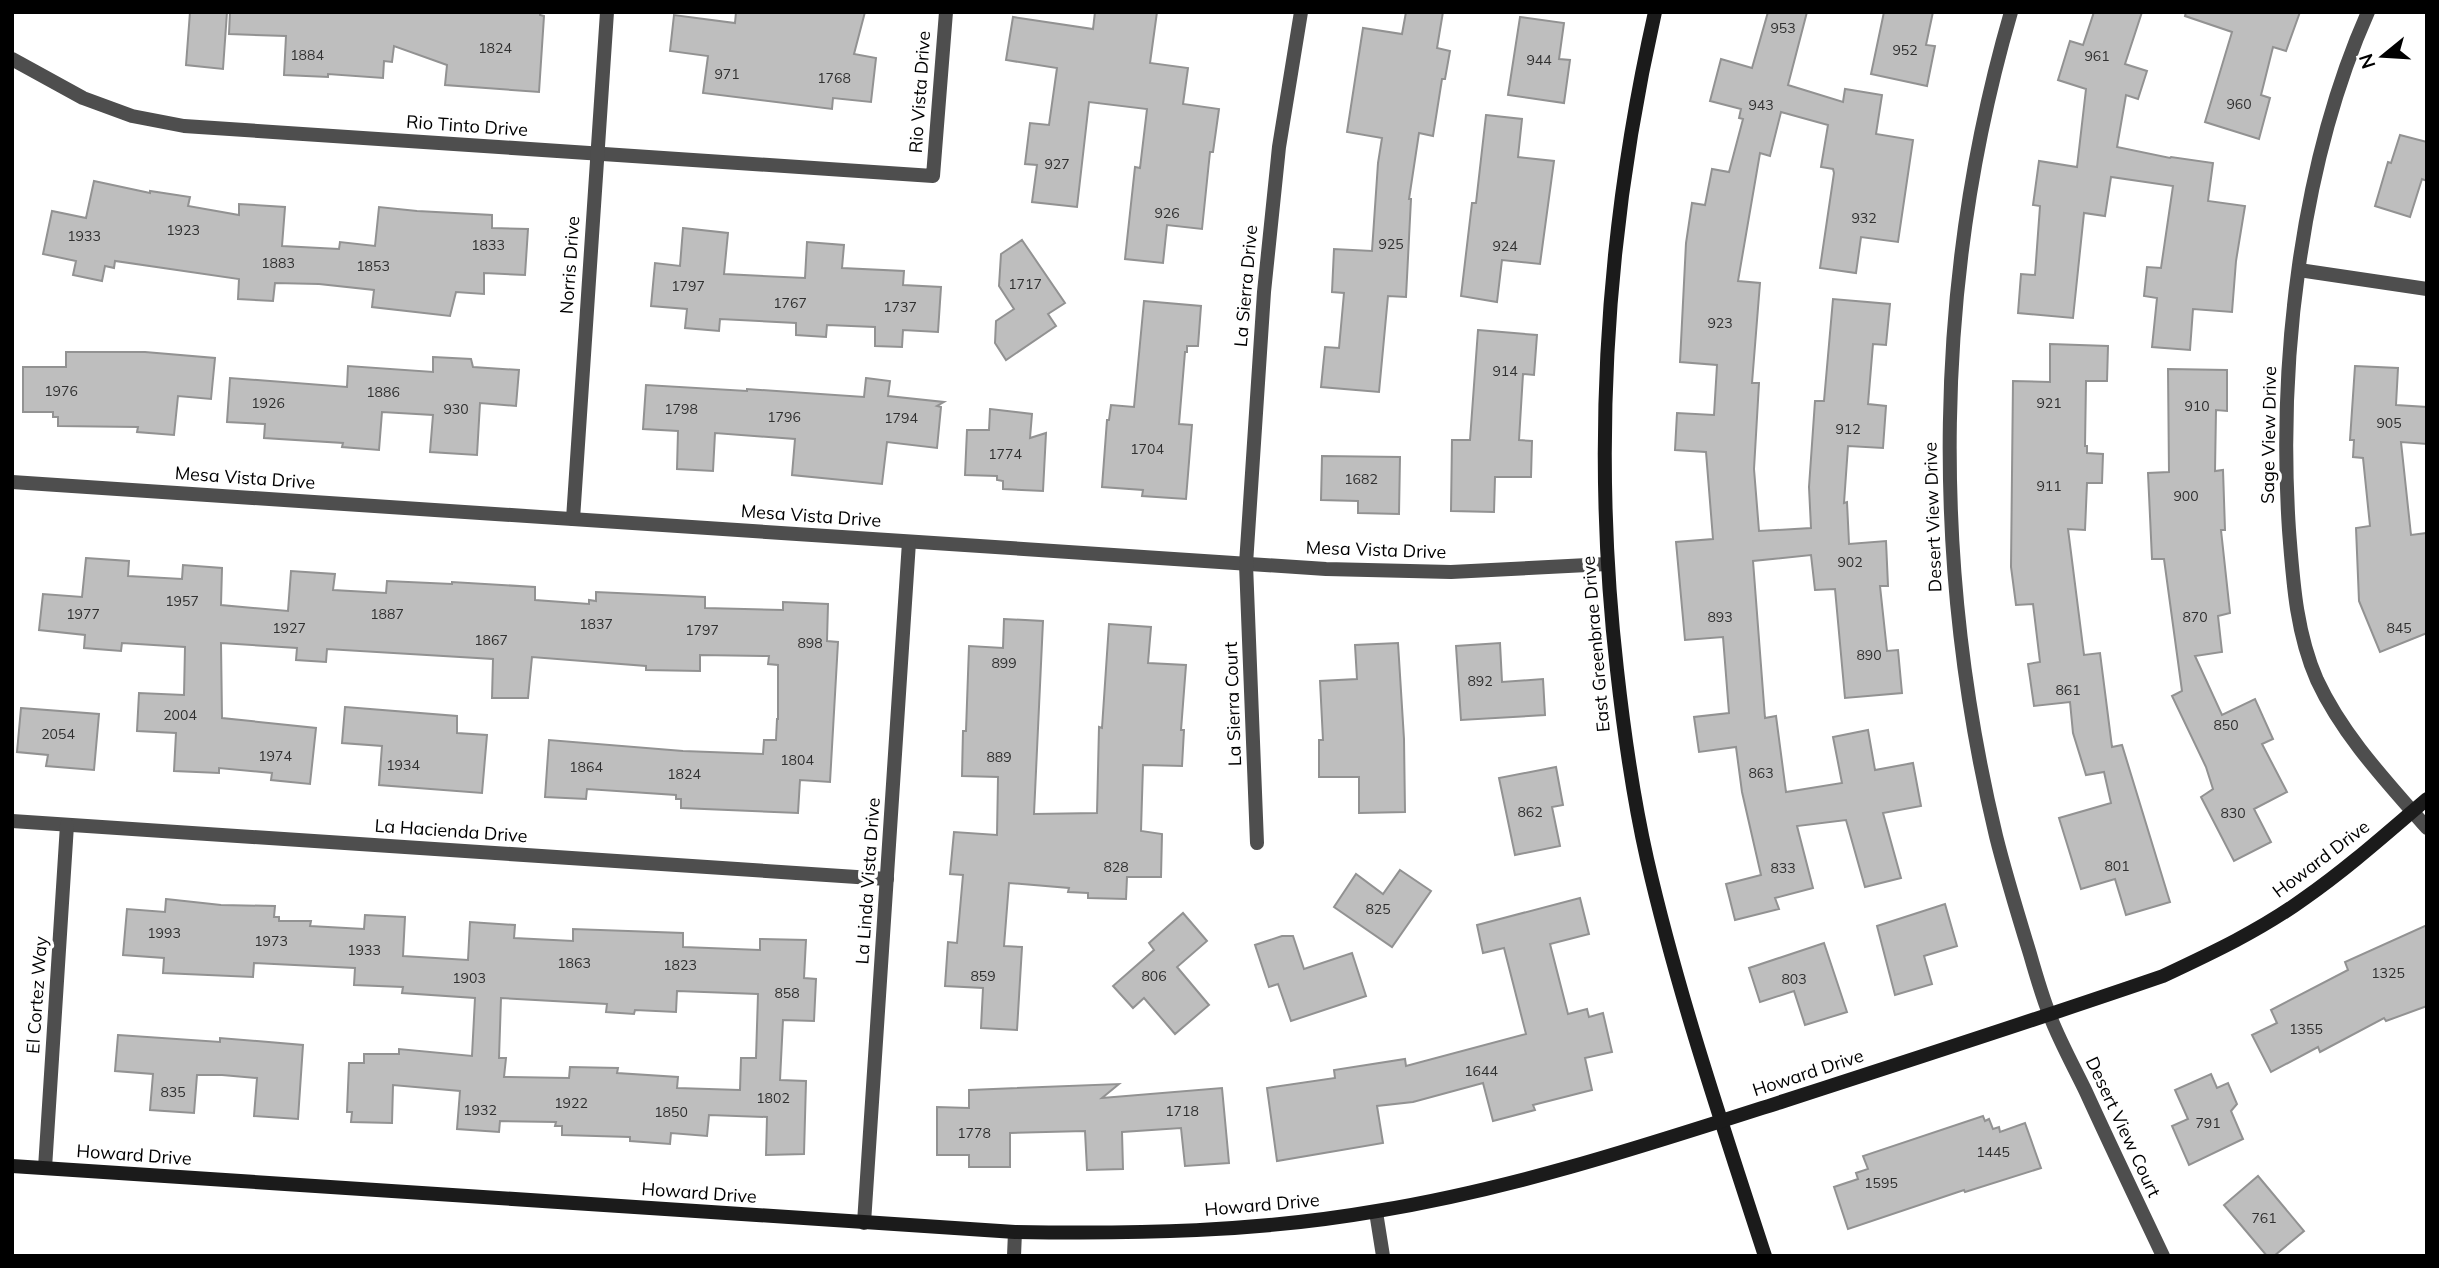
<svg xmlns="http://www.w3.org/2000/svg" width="2439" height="1268" font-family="Mulish,sans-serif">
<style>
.building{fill:#bebebe;stroke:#929292;stroke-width:2;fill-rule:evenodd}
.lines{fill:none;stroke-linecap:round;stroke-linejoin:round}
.street{stroke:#4e4e4e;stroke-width:14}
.secondary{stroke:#1b1b1b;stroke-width:14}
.labels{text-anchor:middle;stroke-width:7;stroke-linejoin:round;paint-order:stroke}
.number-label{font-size:14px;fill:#303030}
.street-label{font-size:18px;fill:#000;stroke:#fff}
</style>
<rect width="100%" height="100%" fill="#fff"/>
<g class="building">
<path d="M190 12H227L223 69 186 65Z"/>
<path d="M230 12H540V15L544 16 539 92 445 85 447 65 394 46 392 62 384 61 383 78 328 74V77L284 75 286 36 229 34Z"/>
<path d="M736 12H865L854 54 876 58 871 102 833 98 832 109 703 93 708 56 670 51 674 15 735 23Z"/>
<path d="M1095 12H1157L1150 63 1188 68 1183 104 1219 109 1213 152H1210L1202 229 1167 225 1163 263 1125 259 1135 167 1140 168 1147 109 1089 102 1077 207 1032 202 1037 165 1025 164 1030 123 1049 125 1057 68 1006 60 1013 17 1093 29Z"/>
<path d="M1406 12H1443L1437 48 1450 51 1445 79H1442L1433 136 1419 133 1409 199H1411L1406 297 1388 296 1379 392 1321 387 1325 347 1339 348 1344 293 1332 292 1334 249 1372 251 1378 163 1382 138 1347 132 1363 28 1402 34Z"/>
<path d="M1768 12H1807L1788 85 1843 102 1845 89 1882 95 1876 134 1913 140 1898 242 1861 237 1856 273 1820 268 1834 173 1833 169 1821 167 1828 125 1781 112 1770 156 1760 153 1738 281 1760 283 1752 383H1759L1754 469 1759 531 1811 528 1809 487 1815 401H1824L1833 299 1890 304 1886 345 1873 344 1868 404 1886 406 1883 448 1848 446 1844 503 1847 502 1849 544 1886 541 1888 586H1880L1887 651 1898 650 1902 693 1845 698 1835 589 1815 590 1811 555 1753 561 1765 718 1776 716 1786 792 1842 783 1833 737 1868 730 1875 770 1913 763 1921 806 1883 813 1901 878 1865 887 1846 820 1797 826 1813 888 1775 898 1779 909 1735 920 1726 884 1761 875 1742 792 1736 747 1699 752 1694 717 1729 713 1723 637 1685 640 1676 542 1713 539 1706 452 1675 450 1677 413 1714 415 1717 365 1680 362 1686 243 1692 203 1705 205 1712 169 1729 172 1743 119 1739 118 1741 109 1710 101 1721 59 1752 68Z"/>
<path d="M1884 12H1933L1926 45 1935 46 1927 86 1871 74Z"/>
<path d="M2094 12H2142L2125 64 2147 71 2138 99 2126 95 2117 147 2170 158 2171 157 2213 163 2208 201 2245 206 2236 261 2232 312 2193 309 2190 350 2152 347 2157 298 2144 296 2147 267 2161 268 2173 186 2111 177 2105 216 2084 213 2073 318 2018 313 2021 274 2035 275 2040 206 2033 205 2039 161 2077 167 2086 89 2058 80 2070 41 2083 45Z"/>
<path d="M2186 12H2300L2286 51 2273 47 2261 95 2270 98 2259 139 2205 122 2232 32 2185 16Z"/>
<path d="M1520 17 1564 23 1559 59 1570 60 1564 103 1508 95Z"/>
<path d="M1486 115 1522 119 1518 157 1554 161 1540 264 1502 260 1497 302 1461 296 1472 203H1476Z"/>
<path d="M2400 135 2427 142V181L2422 179 2410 217 2375 206 2388 162 2391 163Z"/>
<path d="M94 181 150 193V191L190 197 188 206 239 215V204L285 207 282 246 339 249 340 242 375 246 379 207 417 211 492 215V228L528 229 525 275 484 273V294L456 292 450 316 372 307 374 290 319 284 275 283 273 301 238 299 239 279 115 261 114 268 105 266 102 281 73 275 76 261 43 254 52 211 86 218Z"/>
<path d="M683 228 728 233 724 274 805 278 807 242 844 245 842 268 904 271 903 285 941 287 938 332 903 330 902 347 875 346V327L827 325 826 337 796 335V323L720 319 719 331 685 328 687 309 651 306 655 263 680 266Z"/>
<path d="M1022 240 1065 303 1048 314 1056 326 1006 360 995 343 996 321 1014 309 999 286 1001 254Z"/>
<path d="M1144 301 1201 306 1198 346H1187V352H1185L1179 424 1192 425 1186 499 1142 496 1143 490 1102 487 1107 420H1109L1111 405 1134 407Z"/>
<path d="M1478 330 1537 335 1534 375 1523 374 1519 440 1532 441 1531 477H1495L1494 512 1451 511 1452 440H1470Z"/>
<path d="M2050 344 2108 346 2107 381H2086L2085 446H2087V453L2103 454 2102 483H2087L2085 530 2068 529 2084 655 2100 653 2112 747 2122 745 2170 902 2126 915 2115 879 2081 889 2059 818 2111 803 2104 772 2086 775 2073 733 2070 702 2034 706 2028 664 2040 662 2033 604 2016 605 2011 567 2013 381 2050 382Z"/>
<path d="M66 352H145L215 358 211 399 178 396 174 435 137 432 138 427 58 426V417H53V412H23V367H66Z"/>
<path d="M433 357 471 359 473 367 519 370 516 406 480 403 477 455 430 452 433 415 382 412 379 450 342 447 343 443 264 438 265 424 227 422 230 378 347 387 348 366 433 372Z"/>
<path d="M2355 366 2398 368 2396 405 2427 407V444L2401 442 2411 535 2427 533V633L2380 652 2359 601 2356 528 2370 526 2363 458 2353 457 2354 440H2350Z"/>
<path d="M2168 369 2227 370V411L2216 410 2215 471 2223 470 2225 530H2221L2230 613 2218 616 2222 652 2195 656 2222 715 2255 699 2273 739 2262 744 2287 792 2254 809 2271 842 2234 861 2201 797 2213 789 2206 767 2172 696 2182 691 2164 559H2152L2148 473 2169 472Z"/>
<path d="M866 378 890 381 888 396 944 402 937 406 941 407 937 448 887 442 882 484 792 475 795 439 715 433 713 471 677 469 678 431 643 429 646 385 747 391V389L864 397Z"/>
<path d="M990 409 1032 414 1030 438 1046 433 1043 491 1003 489V481L997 480V476L965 475 967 430H989Z"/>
<path d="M1322 456 1400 457 1399 514 1358 513V501L1321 500Z"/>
<path d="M86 558 129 561 128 576 182 579 183 565 222 568 221 605 288 611 291 571 335 574 333 590 386 593 387 581 452 584V582L535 587V600L589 604V600L596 601V592L705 597V608L783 610V602L828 604 827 641 838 642 830 782 800 780 798 813 681 808V799H676V795L587 789 586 799 545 797 549 740 683 751 763 754 764 740H776L777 719H778V665L768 664 769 656 700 655V671L646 670V666L532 657 528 698H492L493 659 327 649 326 662 296 660 297 648 221 643 222 718 316 728 310 784 271 780 272 773 219 768V773L174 771 176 733 137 731 139 693 184 695 185 647 122 643 121 651 84 648 85 635 39 630 43 594 82 597Z"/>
<path d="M1004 619 1043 621 1034 814 1097 813 1099 727 1102 728 1109 624 1151 627 1148 663 1186 665 1181 730H1184L1182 766 1143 765 1141 831 1162 834 1161 877H1127L1126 899 1088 898V893L1068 892 1069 888 1009 883 1004 946 1022 947 1017 1030 981 1028 983 988 945 986 948 942 957 943 963 875 950 874 954 832 997 835 998 777 962 776 963 731H966L969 646 1003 648Z"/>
<path d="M1398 643 1404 739 1405 812 1359 813V777H1319V740H1323L1320 681 1357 679 1355 645Z"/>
<path d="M1500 643 1502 682 1543 679 1545 715 1461 720 1456 646Z"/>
<path d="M345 707 457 716V733L487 735 482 793 379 785 382 746 342 743Z"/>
<path d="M21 708 99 714 94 770 46 766 48 755 17 752Z"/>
<path d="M1556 767 1563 805 1552 807 1560 846 1515 855 1499 778Z"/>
<path d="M1400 870 1431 891 1392 947 1334 907 1356 874 1383 894Z"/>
<path d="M1580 898 1589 934 1550 944 1568 1014 1587 1009 1589 1017 1603 1013 1612 1052 1585 1058 1592 1090 1533 1105 1535 1110 1493 1121 1483 1083 1413 1102 1377 1106 1383 1143 1277 1161 1267 1088 1335 1078 1334 1070 1405 1059 1406 1066 1526 1034 1504 948 1483 953 1477 925Z"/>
<path d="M166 899 221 905 275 906 274 917H279V921H311L310 926 364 929 365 915 405 917 403 956 468 960 470 922 515 925 514 938 573 941V929L683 933V947L760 950V939L806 940 804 978 816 979 814 1021 783 1020 780 1080 806 1081 804 1154 766 1155 767 1117 709 1115 707 1136 671 1133 670 1144 630 1141V1137L562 1135V1126H555L556 1122 500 1121 499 1132 457 1129 460 1091 393 1085 392 1123 351 1122 352 1112H347L349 1063H364V1054H399V1049L472 1056 475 998 402 993 403 987 354 985 355 968 254 963 253 977 163 973 164 958 123 955 127 909 165 912ZM677 991 758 994 756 1058H741L740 1090 677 1088 678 1077 617 1073 618 1068 570 1067 569 1078 504 1077 506 1058H499L501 998 607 1004 606 1012 634 1014 635 1010 676 1012Z"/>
<path d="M1945 904 1957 946 1924 956 1932 984 1895 995 1877 926Z"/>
<path d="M1183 913 1207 941 1177 967 1209 1005 1175 1034 1144 998 1133 1008 1113 986 1154 950 1149 943Z"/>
<path d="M2427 925V1006L2386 1021 2384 1018 2320 1052 2318 1047 2271 1072 2252 1035 2277 1023 2271 1010 2348 970 2345 962Z"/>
<path d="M1282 936H1293L1304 969 1352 953 1366 996 1291 1021 1278 984 1269 987 1255 945Z"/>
<path d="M1824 943 1847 1012 1805 1025 1794 991 1760 1002 1749 968Z"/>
<path d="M118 1035 220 1042V1038L303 1045 298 1119 254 1116 257 1078 222 1075H197L194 1113 150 1110 153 1074 115 1071Z"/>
<path d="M2211 1074 2217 1088 2228 1083 2237 1104 2231 1111 2243 1139 2189 1165 2172 1126 2188 1119 2175 1090Z"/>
<path d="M1119 1084 1102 1098 1222 1088 1229 1163 1185 1166 1181 1128 1122 1132 1123 1169 1087 1170 1085 1131 1010 1133V1167H969V1155H937V1107L969 1108V1090Z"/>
<path d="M1983 1116 1985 1121 1989 1119 1993 1129 1999 1127 2000 1132 2025 1123 2041 1168 1965 1192 1964 1190 1848 1229 1834 1187 1858 1179 1856 1173 1868 1169 1863 1156Z"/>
<path d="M2258 1176 2304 1231 2274 1256H2267L2224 1205Z"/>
</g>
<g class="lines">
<g class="street">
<path d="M2011 12C1933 281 1931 565 1996 836 2006 876 2018 915 2030 954 2036 975 2042 996 2050 1016 2060 1042 2074 1067 2086 1092 2111 1147 2137 1201 2163 1256"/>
<path d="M2368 12C2300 165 2278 364 2289 530 2293 581 2296 632 2317 680 2343 736 2387 782 2427 828"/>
<path d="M12 59 83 98 132 116 184 126 933 176 946 12"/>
<path d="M2299 270 2427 289"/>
<path d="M12 482 1326 569 1451 572 1607 564"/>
<path d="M573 519 607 12"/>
<path d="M12 821 887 879"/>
<path d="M1257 843 1246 564 1264 292 1279 147 1301 12"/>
<path d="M45 1168 67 825"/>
<path d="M1376 1212 1383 1256"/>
<path d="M864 1223 909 542"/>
<path d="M1014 1256 1015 1232"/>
</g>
<g class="secondary">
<path d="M1655 12C1606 229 1592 450 1617 670 1624 733 1633 797 1647 859 1678 994 1722 1124 1765 1256"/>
<path d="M12 1166 1015 1232C1136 1234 1257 1232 1377 1211 1517 1188 1650 1144 1784 1101 1911 1060 2038 1019 2163 976 2212 953 2261 930 2305 898 2348 868 2387 833 2427 799"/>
</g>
</g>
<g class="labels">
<g class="number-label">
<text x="1783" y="33">953</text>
<text x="495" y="53">1824</text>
<text x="1905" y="55">952</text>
<text x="307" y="60">1884</text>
<text x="2097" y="61">961</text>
<text x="1539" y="65">944</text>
<text x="727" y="79">971</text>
<text x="834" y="83">1768</text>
<text x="2239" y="109">960</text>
<text x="1761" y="110">943</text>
<text x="1057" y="169">927</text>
<text x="1167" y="218">926</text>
<text x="1864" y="223">932</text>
<text x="183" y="235">1923</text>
<text x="84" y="241">1933</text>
<text x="1391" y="249">925</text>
<text x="488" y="250">1833</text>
<text x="1505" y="251">924</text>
<text x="278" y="268">1883</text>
<text x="373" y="271">1853</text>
<text x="1025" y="289">1717</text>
<text x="688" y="291">1797</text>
<text x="790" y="308">1767</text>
<text x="900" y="312">1737</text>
<text x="1720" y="328">923</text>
<text x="1505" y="376">914</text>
<text x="61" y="396">1976</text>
<text x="383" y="397">1886</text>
<text x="268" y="408">1926</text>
<text x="2049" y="408">921</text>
<text x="2197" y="411">910</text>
<text x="456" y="414">930</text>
<text x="681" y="414">1798</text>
<text x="784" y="422">1796</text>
<text x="901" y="423">1794</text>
<text x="2389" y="428">905</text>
<text x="1848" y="434">912</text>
<text x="1147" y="454">1704</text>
<text x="1005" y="459">1774</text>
<text x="1361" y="484">1682</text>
<text x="2049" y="491">911</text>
<text x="2186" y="501">900</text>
<text x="1850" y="567">902</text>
<text x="182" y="606">1957</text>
<text x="83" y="619">1977</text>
<text x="387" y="619">1887</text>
<text x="1720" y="622">893</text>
<text x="2195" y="622">870</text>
<text x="596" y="629">1837</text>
<text x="289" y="633">1927</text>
<text x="2399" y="633">845</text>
<text x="702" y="635">1797</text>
<text x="491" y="645">1867</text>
<text x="810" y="648">898</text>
<text x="1869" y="660">890</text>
<text x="1004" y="668">899</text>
<text x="1480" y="686">892</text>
<text x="2068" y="695">861</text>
<text x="180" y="720">2004</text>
<text x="2226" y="730">850</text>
<text x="58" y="739">2054</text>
<text x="275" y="761">1974</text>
<text x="999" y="762">889</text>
<text x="797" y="765">1804</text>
<text x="403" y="770">1934</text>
<text x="586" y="772">1864</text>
<text x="1761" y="778">863</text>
<text x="684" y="779">1824</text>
<text x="1530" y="817">862</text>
<text x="2233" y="818">830</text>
<text x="2117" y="871">801</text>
<text x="1116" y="872">828</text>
<text x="1783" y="873">833</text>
<text x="1378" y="914">825</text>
<text x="164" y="938">1993</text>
<text x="271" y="946">1973</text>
<text x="364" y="955">1933</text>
<text x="574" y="968">1863</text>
<text x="680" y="970">1823</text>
<text x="2388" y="978">1325</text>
<text x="983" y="981">859</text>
<text x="1154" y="981">806</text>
<text x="469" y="983">1903</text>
<text x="1794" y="984">803</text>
<text x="787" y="998">858</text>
<text x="2306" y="1034">1355</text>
<text x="1481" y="1076">1644</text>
<text x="173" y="1097">835</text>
<text x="773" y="1103">1802</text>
<text x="571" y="1108">1922</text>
<text x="480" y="1115">1932</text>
<text x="1182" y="1116">1718</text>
<text x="671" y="1117">1850</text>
<text x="2208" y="1128">791</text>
<text x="974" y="1138">1778</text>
<text x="1993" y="1157">1445</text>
<text x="1881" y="1188">1595</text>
<text x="2264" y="1223">761</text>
</g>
<g class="street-label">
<text transform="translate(920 92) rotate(-86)" y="6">Rio Vista Drive</text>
<text transform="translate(467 126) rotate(4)" y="6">Rio Tinto Drive</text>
<text transform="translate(570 265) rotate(-86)" y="6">Norris Drive</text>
<text transform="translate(1246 286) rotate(-85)" y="6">La Sierra Drive</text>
<text transform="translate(2269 435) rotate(-89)" y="6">Sage View Drive</text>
<text transform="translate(245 478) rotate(4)" y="6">Mesa Vista Drive</text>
<text transform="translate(811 516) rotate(4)" y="6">Mesa Vista Drive</text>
<text transform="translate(1933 517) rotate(-92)" y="6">Desert View Drive</text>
<text transform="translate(1376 550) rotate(2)" y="6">Mesa Vista Drive</text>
<text transform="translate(1596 644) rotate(-95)" y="6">East Greenbrae Drive</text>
<text transform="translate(1233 704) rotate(-92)" y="6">La Sierra Court</text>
<text transform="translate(451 831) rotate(4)" y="6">La Hacienda Drive</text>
<text transform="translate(2321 859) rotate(-37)" y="6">Howard Drive</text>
<text transform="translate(868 881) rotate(-86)" y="6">La Linda Vista Drive</text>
<text transform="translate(37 995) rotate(-86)" y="6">El Cortez Way</text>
<text transform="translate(1808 1073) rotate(-18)" y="6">Howard Drive</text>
<text transform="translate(2123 1127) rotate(65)" y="6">Desert View Court</text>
<text transform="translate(134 1155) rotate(4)" y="6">Howard Drive</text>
<text transform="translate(699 1193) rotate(4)" y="6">Howard Drive</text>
<text transform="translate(1262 1205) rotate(-5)" y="6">Howard Drive</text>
</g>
</g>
<rect width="2439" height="1268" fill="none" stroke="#000000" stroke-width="28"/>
<g transform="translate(2383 56) rotate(252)" stroke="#ffffff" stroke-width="5" paint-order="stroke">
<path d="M0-5L12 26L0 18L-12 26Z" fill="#000000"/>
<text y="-10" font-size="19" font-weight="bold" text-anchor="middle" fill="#000000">N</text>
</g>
</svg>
